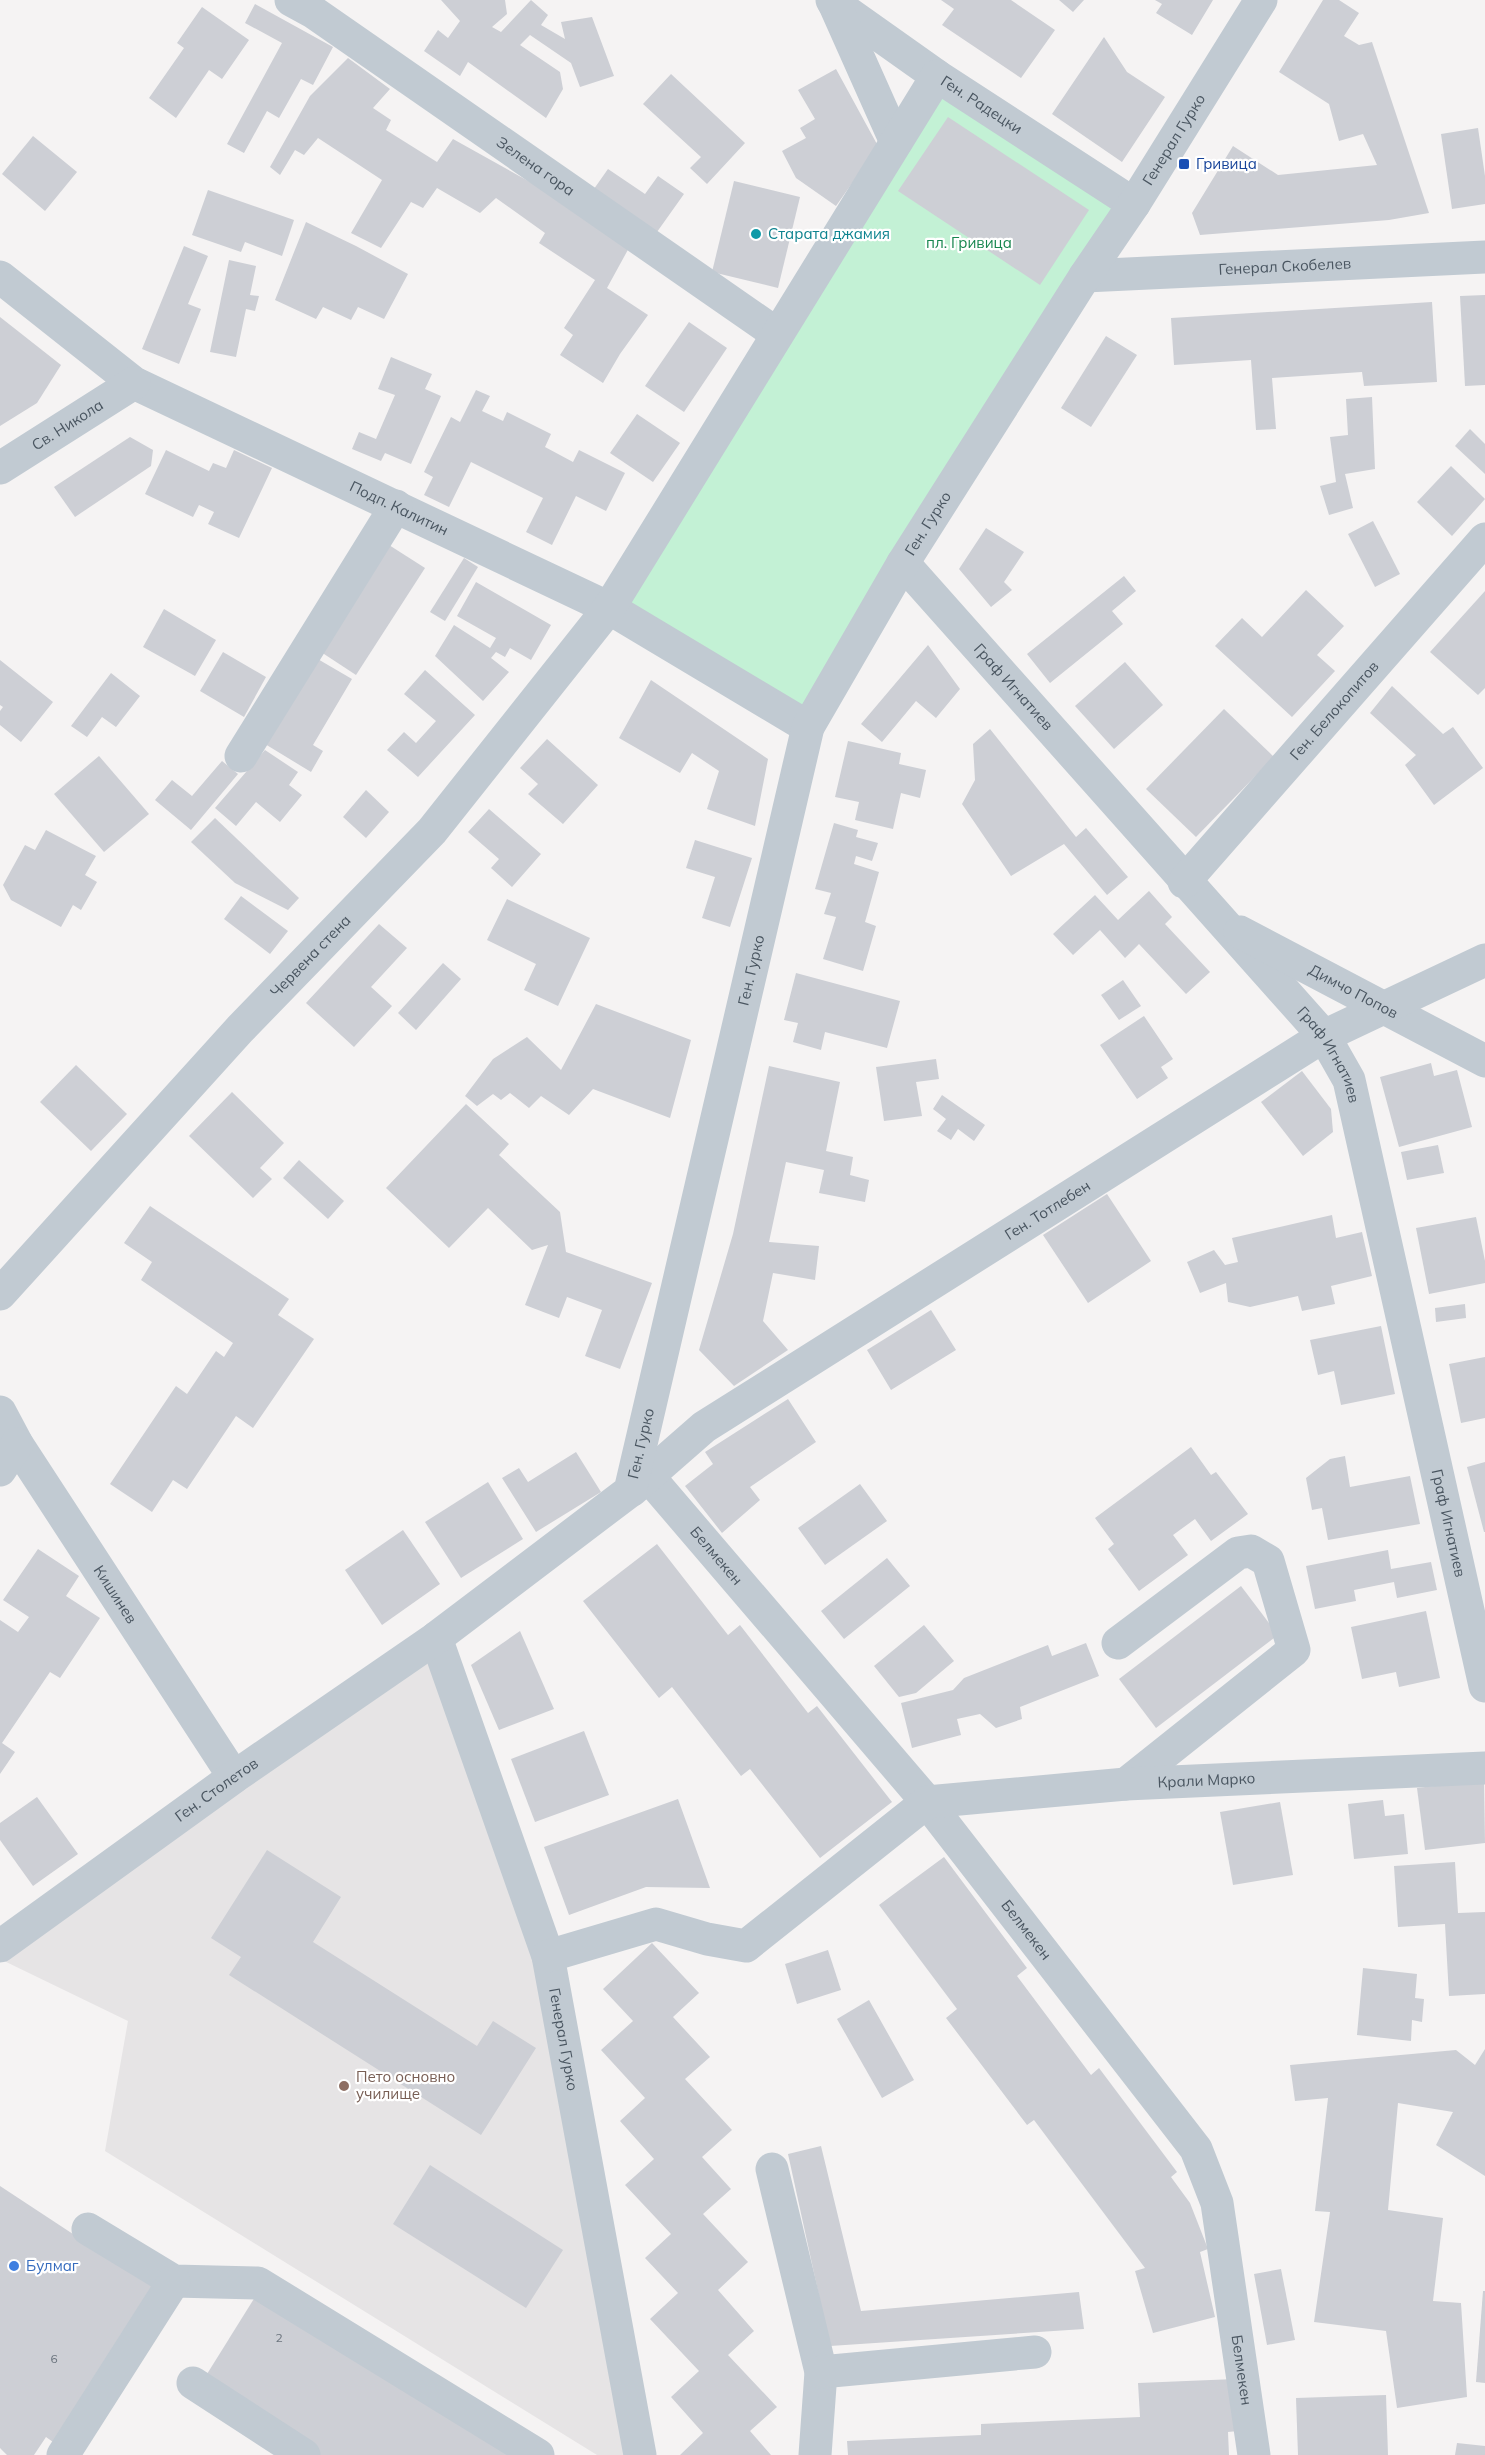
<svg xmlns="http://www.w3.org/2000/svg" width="1485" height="2455" font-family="Mulish,sans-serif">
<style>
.education{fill:#e6e4e5}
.green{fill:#c3f1d5}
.building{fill:#cdcfd5}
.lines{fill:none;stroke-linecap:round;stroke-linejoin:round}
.minor{stroke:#c1cad2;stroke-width:33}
.transit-dot{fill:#1a4fb4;stroke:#fff;stroke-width:2}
.culture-dot{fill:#0f9aa8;stroke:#fff;stroke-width:2}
.education-dot{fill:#8d6e63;stroke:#fff;stroke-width:2}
.shop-dot{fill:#3f7fe0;stroke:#fff;stroke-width:2}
.labels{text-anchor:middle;stroke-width:4.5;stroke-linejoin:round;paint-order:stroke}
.number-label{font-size:12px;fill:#6b747e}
.street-label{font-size:15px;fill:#4a5661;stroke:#fff}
.transit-label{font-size:15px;fill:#164399;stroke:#fff;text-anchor:start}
.culture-label{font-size:15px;fill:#0d838f;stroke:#fff;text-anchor:start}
.park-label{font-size:15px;fill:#17864f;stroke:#fff}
.education-label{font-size:15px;fill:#785e54;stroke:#fff;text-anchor:start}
.shop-label{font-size:15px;fill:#366cbe;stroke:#fff;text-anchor:start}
</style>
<rect width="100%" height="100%" fill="#f5f3f3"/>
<path class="education" d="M436 1638 548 1956 640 2455H597L105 2151 128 2021 0 1959Z"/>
<path class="green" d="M937 76 1134 204 808 727 609 608Z"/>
<g class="building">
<path d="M441 0H505L507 14 492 27 501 32 531 0 548 15 541 25 565 39 561 22 592 17 614 76 580 87 571 63 530 35 520 45 560 72 563 89 546 118 468 62 460 76 424 51 438 30 448 38 460 21Z"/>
<path d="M941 0H1011L1055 30 1021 78 942 25 954 9Z"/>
<path d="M1059 0H1084L1073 12Z"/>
<path d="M1155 0H1213L1192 35 1156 13 1162 4Z"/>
<path d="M1323 0H1339L1359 13 1344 36 1359 45 1372 42 1429 213 1389 220 1200 235 1192 213 1233 146 1278 175 1377 165 1363 134 1339 141 1329 104 1279 72Z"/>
<path d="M255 4 333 47 313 85 301 79 279 118 267 111 244 153 227 144 282 43 245 23Z"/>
<path d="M202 7 249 40 222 79 209 70 176 118 149 98 184 48 177 43Z"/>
<path d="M1104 37 1127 72 1165 97 1122 162 1052 114Z"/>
<path d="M348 58 390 89 373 108 391 120 386 130 437 162 453 139 566 202 630 246 607 288 648 315 620 354 603 383 560 355 573 335 564 328 595 280 539 243 545 233 496 198 480 213 437 188 423 208 411 202 381 248 351 233 382 180 318 138 304 155 295 150 280 175 270 167 310 96Z"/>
<path d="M836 69 878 146 836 206 796 178 782 151 806 138 800 128 815 119 798 90Z"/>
<path d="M671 74 745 143 707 184 690 168 701 157 643 104Z"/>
<path d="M948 117 1089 210 1040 285 898 191Z"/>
<path d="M1478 128 1485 176V204L1452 209 1441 134Z"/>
<path d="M33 136 77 172 45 211 2 174Z"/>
<path d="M608 169 645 194 658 176 684 194 652 239 589 196Z"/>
<path d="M734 181 800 197 778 288 712 272Z"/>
<path d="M208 190 294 220 282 256 245 242 241 252 192 235Z"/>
<path d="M306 222 356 246 408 274 384 319 358 307 351 320 323 307 316 319 275 300Z"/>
<path d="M184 246 208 256 188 304 201 309 179 364 142 349Z"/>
<path d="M229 260 256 266 250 295 259 296 255 311 246 309 236 357 210 352Z"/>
<path d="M1485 295V385L1465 386 1460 296Z"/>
<path d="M1432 302 1437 382 1364 386 1362 372 1272 378 1276 429 1256 430 1251 360 1174 365 1171 318Z"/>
<path d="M0 317 61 365 37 403 0 426Z"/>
<path d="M689 322 727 348 684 412 645 386Z"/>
<path d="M1106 336 1137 355 1091 427 1061 408Z"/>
<path d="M391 357 432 374 425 389 441 396 411 464 385 453 381 461 352 449 359 432 376 439 395 395 378 389Z"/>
<path d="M476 390 490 396 482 411 503 421 507 412 551 434 545 447 573 462 579 450 625 473 606 511 576 496 552 545 526 532 543 498 471 462 449 507 424 495 433 477 424 472 451 417 460 422Z"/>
<path d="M1372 397 1375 469 1345 474 1353 508 1329 515 1320 486 1336 482 1330 437 1348 435 1346 399Z"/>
<path d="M637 414 680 443 653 482 610 453Z"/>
<path d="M1470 429 1485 444V474L1455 446Z"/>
<path d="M130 437 153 450 151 466 75 517 54 487Z"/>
<path d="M166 450 209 471 213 463 226 468 234 450 272 468 239 538 208 524 214 512 199 505 193 517 145 494Z"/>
<path d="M1451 466 1485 499 1452 536 1417 502Z"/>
<path d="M1373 521 1400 574 1375 587 1348 534Z"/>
<path d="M986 528 1024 552 1004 582 1012 590 991 607 959 569Z"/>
<path d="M389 545 425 568 356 675 321 652Z"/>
<path d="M464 558 478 567 445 621 430 612Z"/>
<path d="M1124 576 1136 591 1112 611 1123 624 1050 683 1027 654Z"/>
<path d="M476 582 551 625 531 660 510 648 505 657 496 652 491 658 509 672 483 701 435 656 454 625 490 648 496 638 457 616Z"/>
<path d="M1306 590 1344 626 1317 655 1335 671 1292 717 1215 646 1242 618 1262 637Z"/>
<path d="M1485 591V688L1478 695 1430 652Z"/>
<path d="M164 609 216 640 195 676 143 647Z"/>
<path d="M928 645 960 689 936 718 916 701 882 742 861 724Z"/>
<path d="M223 652 266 677 244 717 200 691Z"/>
<path d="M316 658 352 679 313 745 323 751 311 772 265 744Z"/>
<path d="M0 660 53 702 21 742 0 725V711L3 707 0 705Z"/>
<path d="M1125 662 1163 705 1114 749 1075 706Z"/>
<path d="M425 670 475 715 418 777 387 750 404 732 416 743 436 721 404 694Z"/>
<path d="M111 673 140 696 116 727 102 717 87 737 71 726Z"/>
<path d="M651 680 768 759 755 826 707 809 719 771 692 753 680 773 619 738Z"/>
<path d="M1392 686 1443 734 1453 727 1483 768 1434 805 1405 765 1416 755 1370 713Z"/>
<path d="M1224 709 1274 757 1196 837 1146 789Z"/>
<path d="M990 729 1076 837 1086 828 1128 877 1107 895 1064 844 1011 876 962 804 975 780 973 744Z"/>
<path d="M547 739 598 785 563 824 528 794 538 784 520 768Z"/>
<path d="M848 741 901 753 899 764 926 770 920 798 901 793 893 829 855 820 859 802 835 797Z"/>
<path d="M265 750 298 772 289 785 302 795 280 822 256 802 236 826 215 808Z"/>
<path d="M99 756 149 814 104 852 54 794Z"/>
<path d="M222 761 238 774 191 830 155 800 172 780 192 796Z"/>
<path d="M366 790 389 812 366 838 343 817Z"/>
<path d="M489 809 541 854 512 887 491 868 499 859 468 832Z"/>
<path d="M215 818 299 898 288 910 235 883 191 842Z"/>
<path d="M834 823 858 830 856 837 878 843 872 861 856 856 854 864 879 872 865 922 876 926 863 971 823 959 836 917 824 914 831 893 815 889Z"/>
<path d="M46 830 96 856 85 875 97 882 81 910 73 905 61 927 11 900 3 885 25 845 35 850Z"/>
<path d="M695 840 752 858 730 927 702 918 715 877 686 868Z"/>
<path d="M1149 891 1172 917 1165 924 1210 972 1186 994 1139 944 1125 958 1100 930 1073 955 1053 934 1095 895 1118 920Z"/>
<path d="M241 896 288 931 270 954 224 919Z"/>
<path d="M507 899 590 938 558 1006 524 990 536 964 487 940Z"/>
<path d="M379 924 407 948 371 987 392 1006 354 1047 306 1003Z"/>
<path d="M443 963 461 979 416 1030 398 1013Z"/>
<path d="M796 973 900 1001 887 1048 825 1032 821 1050 793 1042 798 1023 784 1020Z"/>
<path d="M1123 980 1141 1006 1119 1020 1101 995Z"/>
<path d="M596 1004 691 1040 670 1118 593 1089 569 1115 541 1096 529 1108 510 1093 501 1100 493 1094 477 1106 465 1096 493 1059 527 1037 561 1070Z"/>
<path d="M1144 1016 1173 1059 1161 1067 1168 1078 1137 1099 1100 1045Z"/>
<path d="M936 1059 939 1079 916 1082 922 1116 884 1121 876 1067Z"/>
<path d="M1431 1063 1434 1076 1457 1070 1472 1127 1399 1147 1380 1077Z"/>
<path d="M76 1065 127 1114 91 1151 40 1102Z"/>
<path d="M769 1066 840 1082 826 1151 853 1157 850 1175 869 1180 865 1202 819 1193 824 1170 786 1162 769 1242 819 1246 815 1280 773 1273 763 1321 788 1350 734 1386 699 1350 733 1234Z"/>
<path d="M1302 1071 1331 1109 1333 1132 1303 1156 1261 1102Z"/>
<path d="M232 1092 284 1143 260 1168 272 1179 253 1198 189 1136Z"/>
<path d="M942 1095 985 1125 974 1141 958 1129 951 1140 937 1131 946 1119 933 1109Z"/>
<path d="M466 1104 509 1144 499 1155 560 1212 566 1252 652 1283 620 1369 585 1356 602 1310 567 1297 559 1318 525 1305 548 1245 532 1250 488 1208 449 1248 386 1188Z"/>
<path d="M1438 1145 1444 1173 1407 1180 1401 1152Z"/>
<path d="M299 1160 344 1201 328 1219 283 1178Z"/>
<path d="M1107 1194 1151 1261 1088 1303 1043 1235Z"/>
<path d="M150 1206 289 1299 278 1315 314 1339 253 1428 236 1416 187 1489 173 1480 152 1512 110 1484 176 1386 187 1394 216 1351 224 1357 233 1343 141 1280 152 1262 124 1243Z"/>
<path d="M1332 1215 1336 1238 1362 1232 1372 1276 1331 1286 1335 1304 1302 1311 1298 1296 1250 1307 1228 1302 1226 1283 1200 1293 1187 1262 1214 1250 1225 1265 1238 1262 1232 1238Z"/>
<path d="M1476 1217 1485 1261V1283L1429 1294 1416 1228Z"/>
<path d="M1465 1304 1466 1318 1436 1322 1435 1308Z"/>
<path d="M931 1310 956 1350 891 1390 867 1350Z"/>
<path d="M1381 1326 1395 1394 1341 1405 1334 1371 1318 1375 1310 1340Z"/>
<path d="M1485 1357V1418L1461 1423 1449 1364Z"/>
<path d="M788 1399 816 1442 750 1487 760 1500 722 1533 685 1486 713 1464 705 1452Z"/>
<path d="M1191 1447 1211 1475 1216 1472 1248 1514 1211 1541 1195 1519 1173 1535 1188 1555 1139 1591 1108 1549 1114 1544 1095 1518Z"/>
<path d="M576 1452 601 1492 536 1532 502 1478 519 1468 528 1482Z"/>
<path d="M1345 1456 1350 1487 1410 1476 1420 1524 1328 1540 1322 1508 1312 1510 1306 1478 1330 1459Z"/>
<path d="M1485 1462V1532H1484L1467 1467Z"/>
<path d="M488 1482 523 1539 461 1578 425 1522Z"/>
<path d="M860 1484 887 1521 825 1565 798 1528Z"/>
<path d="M403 1530 440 1584 382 1625 345 1570Z"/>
<path d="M657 1544 728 1635 740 1625 808 1713 817 1706 892 1802 820 1858 750 1769 741 1776 672 1687 659 1698 583 1601Z"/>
<path d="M38 1549 79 1576 66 1596 100 1618 60 1678 50 1672 2 1743 15 1752 0 1774V1620L18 1632 29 1617 3 1600Z"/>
<path d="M1388 1550 1391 1569 1431 1562 1437 1590 1397 1598 1394 1582 1354 1590 1356 1601 1315 1609 1306 1566Z"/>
<path d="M887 1558 910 1586 844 1639 821 1611Z"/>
<path d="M1241 1586 1278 1635 1156 1728 1119 1679Z"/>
<path d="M1426 1611 1440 1678 1399 1687 1396 1672 1362 1679 1351 1627Z"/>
<path d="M924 1625 954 1661 916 1693 899 1697 874 1666Z"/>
<path d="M520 1631 554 1709 499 1730 471 1665Z"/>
<path d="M1086 1643 1099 1676 1020 1707 1022 1719 996 1728 980 1714 957 1719 961 1735 912 1748 901 1703 953 1690 964 1678 1048 1645 1052 1656Z"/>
<path d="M584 1731 609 1795 535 1822 511 1759Z"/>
<path d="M1484 1780 1485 1843 1425 1850 1417 1788Z"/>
<path d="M37 1797 78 1854 33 1886 0 1840V1823Z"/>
<path d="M678 1799 710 1888 646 1887 569 1915 544 1847Z"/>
<path d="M1383 1800 1385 1816 1404 1814 1408 1854 1354 1859 1348 1804Z"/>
<path d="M1280 1802 1293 1875 1233 1885 1220 1812Z"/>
<path d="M267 1850 341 1897 313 1942 477 2046 493 2021 536 2048 481 2135 229 1975 241 1957 211 1938Z"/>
<path d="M944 1857 1027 1968 1017 1976 1091 2075 1099 2068 1177 2172 1171 2177 1190 2203 1208 2249 1200 2252 1215 2317 1153 2333 1135 2271 1145 2268 1034 2120 1027 2125 946 2018 957 2009 879 1905Z"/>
<path d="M1455 1862 1458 1913 1485 1912V1994L1449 1996 1445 1924 1398 1927 1394 1866Z"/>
<path d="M652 1943 699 1993 673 2017 710 2057 685 2079 732 2130 702 2157 731 2189 703 2214 748 2262 718 2290 754 2331 728 2355 777 2407 750 2431 771 2455H680L703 2433 671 2397 699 2371 650 2319 678 2293 645 2258 671 2234 625 2185 654 2159 620 2121 645 2098 601 2050 633 2021 603 1989Z"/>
<path d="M828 1950 841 1990 797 2004 785 1964Z"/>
<path d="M1363 1968 1417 1974 1415 1998 1424 1999 1422 2022 1412 2020 1411 2041 1357 2035Z"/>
<path d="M869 2000 914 2080 882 2098 837 2019Z"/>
<path d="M1485 2049V2176L1436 2145 1453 2112 1398 2103 1388 2210 1443 2218 1433 2301 1461 2303 1467 2397 1397 2408 1386 2331 1314 2322 1330 2212 1315 2211 1328 2098 1295 2101 1290 2065 1456 2050 1475 2065Z"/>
<path d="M821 2146 861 2311 1079 2292 1084 2329 830 2346 788 2154Z"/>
<path d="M430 2165 563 2250 526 2308 393 2224Z"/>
<path d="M0 2186 155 2288 53 2442 46 2437 34 2455H7L0 2448Z"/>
<path d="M1281 2269 1295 2340 1267 2345 1254 2274Z"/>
<path d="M1483 2291H1485V2383L1476 2382Z"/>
<path d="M257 2294 517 2455H319L202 2382Z"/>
<path d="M1235 2379 1238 2431 1228 2432 1229 2455H848L847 2441 981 2435V2424L1140 2417 1138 2383Z"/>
<path d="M1386 2395 1388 2455H1298L1296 2398Z"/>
<path d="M1457 2443 1485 2446V2455H1455Z"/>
</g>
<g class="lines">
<g class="minor">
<path id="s1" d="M291 0 313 12 777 334"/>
<path id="s2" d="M832 0 834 3 937 76 1134 204"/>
<path d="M834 3 896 142"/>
<path id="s3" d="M1085 276 1485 257"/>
<path id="s4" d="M0 277 134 383 609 608 808 727"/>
<path id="s5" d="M0 468 134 383"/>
<path id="s6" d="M903 563 1324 1036 1349 1080 1485 1686"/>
<path d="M241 756 396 506"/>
<path id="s7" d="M1184 882 1485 539"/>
<path id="s8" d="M1240 932 1485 1061"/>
<path id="s9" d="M0 1294 240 1029 432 831 609 608 937 76"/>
<path id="s10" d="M0 1412 17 1444 234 1777"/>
<path d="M0 1470 17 1444"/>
<path id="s11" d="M648 1476 927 1802 1196 2149 1217 2203 1254 2455"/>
<path id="s12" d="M632 1490 704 1427 1324 1036 1485 960"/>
<path id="s13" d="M436 1638 548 1956 640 2455"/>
<path d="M1118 1643 1238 1553 1251 1551 1268 1561 1294 1650 1126 1784"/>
<path id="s14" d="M0 1946 234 1777 436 1638 630 1491 808 727 903 563 1085 276 1134 204 1261 0"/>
<path id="s15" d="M548 1956 656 1924 707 1939 746 1946 927 1802 1126 1784 1485 1768"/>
<path d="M772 2169 821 2372 815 2455"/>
<path d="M88 2229 174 2281 258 2283 538 2455"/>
<path d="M821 2372 1035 2352"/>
<path d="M193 2383 304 2455"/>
<path d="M63 2455 174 2281"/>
</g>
</g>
<rect class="transit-dot" x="1178" y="158" width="12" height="12" rx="3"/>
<circle class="culture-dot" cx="756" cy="234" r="6"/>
<circle class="education-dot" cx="344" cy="2086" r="6"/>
<circle class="shop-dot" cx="14" cy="2266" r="6"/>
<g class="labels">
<g class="number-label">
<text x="279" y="2342">2</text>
<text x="54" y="2363">6</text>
</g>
<g class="street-label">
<text dy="5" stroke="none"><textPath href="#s2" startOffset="183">Ген. Радецки</textPath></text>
<text dy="5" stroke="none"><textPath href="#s14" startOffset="2254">Генерал Гурко</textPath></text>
<text dy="5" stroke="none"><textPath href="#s1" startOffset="296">Зелена гора</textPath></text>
<text dy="5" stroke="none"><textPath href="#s3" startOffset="200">Генерал Скобелев</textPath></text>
<text dy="5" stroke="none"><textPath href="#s5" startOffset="80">Св. Никола</textPath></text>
<text dy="5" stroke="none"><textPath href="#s4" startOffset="464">Подп. Калитин</textPath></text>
<text dy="5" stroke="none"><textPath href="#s14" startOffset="1798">Ген. Гурко</textPath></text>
<text dy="5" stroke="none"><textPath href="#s6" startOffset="166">Граф Игнатиев</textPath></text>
<text dy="5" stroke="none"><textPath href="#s7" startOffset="228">Ген. Белокопитов</textPath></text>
<text dy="5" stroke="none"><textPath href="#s9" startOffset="459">Червена стена</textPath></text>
<text dy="5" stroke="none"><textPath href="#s14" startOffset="1312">Ген. Гурко</textPath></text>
<text dy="5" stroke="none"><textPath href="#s8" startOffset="128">Димчо Попов</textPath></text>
<text dy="5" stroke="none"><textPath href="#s6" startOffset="652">Граф Игнатиев</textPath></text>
<text dy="5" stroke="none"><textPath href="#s12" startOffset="502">Ген. Тотлебен</textPath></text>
<text dy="5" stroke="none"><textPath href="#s14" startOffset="826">Ген. Гурко</textPath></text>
<text dy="5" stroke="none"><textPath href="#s6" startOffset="1138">Граф Игнатиев</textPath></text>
<text dy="5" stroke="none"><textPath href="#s11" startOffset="105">Белмекен</textPath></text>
<text dy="5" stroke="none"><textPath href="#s10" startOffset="216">Кишинев</textPath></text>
<text dy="5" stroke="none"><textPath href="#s15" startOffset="717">Крали Марко</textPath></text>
<text dy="5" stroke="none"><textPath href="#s14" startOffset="267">Ген. Столетов</textPath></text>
<text dy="5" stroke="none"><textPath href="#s11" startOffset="591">Белмекен</textPath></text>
<text dy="5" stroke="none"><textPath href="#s13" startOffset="422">Генерал Гурко</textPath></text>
<text dy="5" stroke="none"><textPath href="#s11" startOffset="1095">Белмекен</textPath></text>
</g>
<g class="transit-label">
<text x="1196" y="169">Гривица</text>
</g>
<g class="culture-label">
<text x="768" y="239">Старата джамия</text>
</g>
<g class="park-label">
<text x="969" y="248">пл. Гривица</text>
</g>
<g class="education-label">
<text x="356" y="2082">Пето основно<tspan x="356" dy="17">училище</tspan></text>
</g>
<g class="shop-label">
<text x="26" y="2271">Булмаг</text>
</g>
</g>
</svg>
